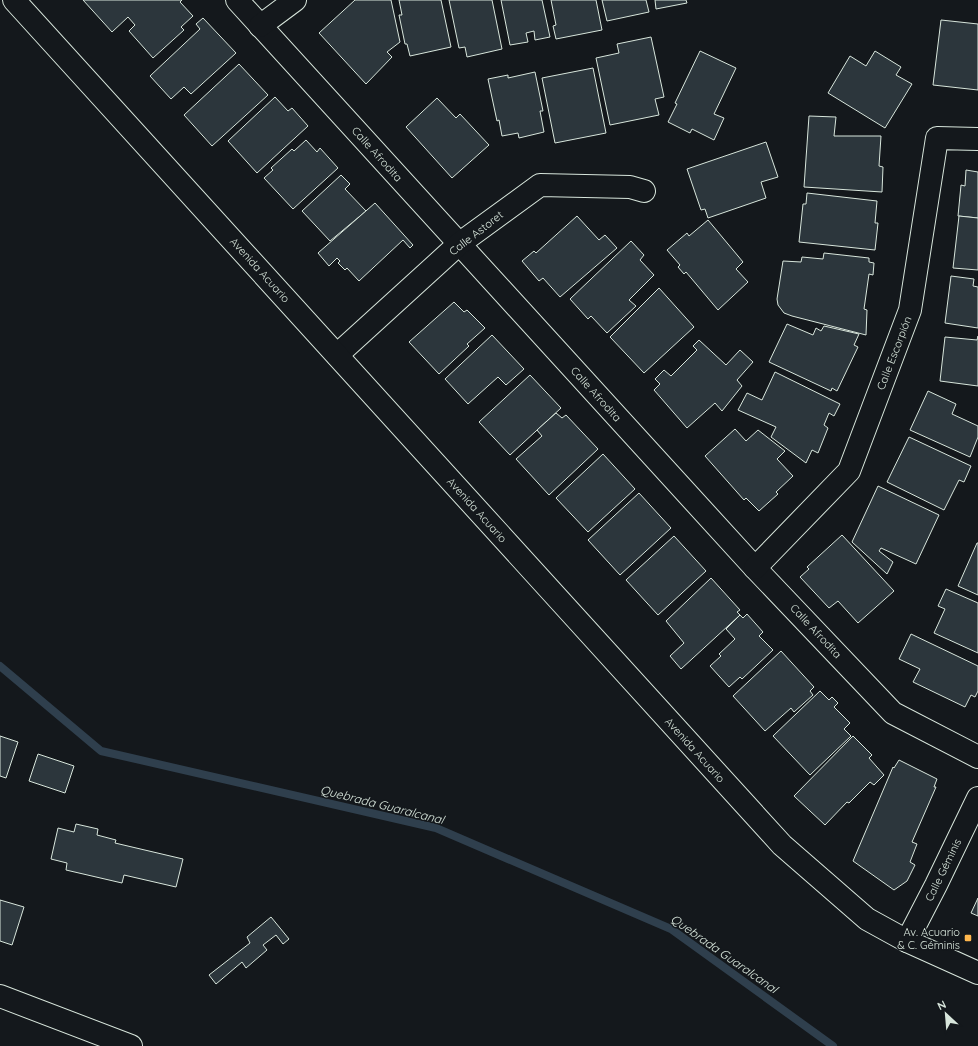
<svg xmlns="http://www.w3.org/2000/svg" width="978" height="1046" font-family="Quicksand,sans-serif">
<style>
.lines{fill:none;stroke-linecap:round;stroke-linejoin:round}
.stream{stroke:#2f3f4d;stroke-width:8}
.building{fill:#2c363c;stroke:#d8e6dc}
.minor-casing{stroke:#d8e6dc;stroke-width:24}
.tertiary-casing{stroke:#d8e6dc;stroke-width:24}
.minor{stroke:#14181c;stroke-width:22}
.tertiary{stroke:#14181c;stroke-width:22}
.poi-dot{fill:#ffb74d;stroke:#14181c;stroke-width:1.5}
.labels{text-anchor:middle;stroke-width:3;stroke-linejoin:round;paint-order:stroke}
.street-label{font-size:11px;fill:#d8e6dc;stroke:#14181c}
.poi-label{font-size:11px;fill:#d8e6dc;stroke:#14181c;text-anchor:end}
.water-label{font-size:12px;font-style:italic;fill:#d8e6dc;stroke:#14181c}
</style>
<rect width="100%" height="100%" fill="#14181c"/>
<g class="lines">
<path class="stream" d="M0 666 101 751 436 828 671 929 833 1046"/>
</g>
<g class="building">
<path d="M83 0H182L180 2 193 16 181 27 184 30 153 58 129 31 135 25 128 17 112 32Z"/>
<path d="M355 0H391L400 42 387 52 392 57 366 84 319 33Z"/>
<path d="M399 0H441L451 47 410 56 407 44H405L399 15H402Z"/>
<path d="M449 0H492L502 49 467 57 465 47 459 48Z"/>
<path d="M501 0H542L550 37 535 40 534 31 526 33 528 42 510 45Z"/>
<path d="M551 0H596L602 30 556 39 553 26 556 25Z"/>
<path d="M602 0H646L649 12 607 21Z"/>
<path d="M655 0H686L687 3 656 9Z"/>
<path d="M203 18 236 53 191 94 184 87 171 99 150 76 200 29 196 24Z"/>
<path d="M941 20 978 24V90L933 85Z"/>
<path d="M651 37 664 97 655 99 659 115 610 125 596 58 619 53 617 44Z"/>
<path d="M700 51 736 68 714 114 724 118 714 140 692 129 690 133 668 122 677 104 675 103Z"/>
<path d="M875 51 901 67 896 75 912 84 885 128 828 93 850 56 866 66Z"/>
<path d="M239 64 268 95 212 146 184 115Z"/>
<path d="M593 68 606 133 555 143 542 78Z"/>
<path d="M535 72 543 111H540L544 132 519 138 518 133 502 136 499 120 497 121 488 79 508 75V78Z"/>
<path d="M275 97 288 111 292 108 308 126 257 173 228 141Z"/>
<path d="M437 98 456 118 460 114 489 145 452 178 406 127Z"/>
<path d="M809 116 836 117 834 136H881L879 166 883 167 882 192 804 187Z"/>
<path d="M306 140 317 152 320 148 338 168 293 209 264 178 273 170 271 168 292 149 294 151Z"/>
<path d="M766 142 778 177 761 182 766 198 708 218 705 209 701 210 687 169Z"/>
<path d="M966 170 978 172V218L958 216 961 185 965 186Z"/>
<path d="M341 175 350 184 345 189 366 211 330 241 302 211Z"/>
<path d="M807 193 877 201 875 223H878L875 250 799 242 803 204H806Z"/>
<path d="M375 203 413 245 410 248 403 240 359 281 347 268 345 270 338 263 340 261 337 258 329 266 318 253Z"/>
<path d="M577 216 599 240 605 235 617 248 560 297 543 278 539 281 522 261 534 251 536 253Z"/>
<path d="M959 216 978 218V270L953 268Z"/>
<path d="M708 220 743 262 736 269 748 282 718 310 686 272 684 274 678 267 680 265 667 250 687 233 689 236Z"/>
<path d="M631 241 644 255 640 260 654 275 629 300 636 306 607 333 591 316 588 319 570 299Z"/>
<path d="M824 253 869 258V262L874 263 873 275 869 274 864 309 867 310 866 335 792 316 784 313 778 305 777 299 783 261 801 262 802 257 823 259Z"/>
<path d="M951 276 974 279 973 286 978 287V328L945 323Z"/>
<path d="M659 288 694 327 644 373 610 337Z"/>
<path d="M454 302 464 312 467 310 485 328 467 344 469 346 439 374 409 342Z"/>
<path d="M787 324 813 335 816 328 821 331 824 326 859 334 854 345 858 347 837 391 832 388 831 391 769 362Z"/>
<path d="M492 335 524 369 506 385 498 377 468 404 445 379Z"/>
<path d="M978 336V386L940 381 945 337 977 340Z"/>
<path d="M699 340 726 365 740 350 753 362 737 380 742 386 722 411 715 403 687 428 654 390 660 384 655 379 664 370 671 376 697 350 693 346Z"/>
<path d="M775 372 840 404 834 416 829 413 824 425 828 428 818 453 812 450 806 463 771 437 776 427 738 410 747 393 762 400Z"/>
<path d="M530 375 561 408 510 455 479 422Z"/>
<path d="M928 391 956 404 952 414 978 426V437L970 457 910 430Z"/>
<path d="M556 413 562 418 566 415 598 449 549 495 516 459 542 436 537 430Z"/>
<path d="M735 429 746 441 758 430 785 451 777 459 793 476 776 492 778 494 759 511 746 498 744 500 705 456Z"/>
<path d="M909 437 971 466 964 482 959 480 944 510 887 482Z"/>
<path d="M603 454 635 489 588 532 556 498Z"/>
<path d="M878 486 939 515 916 564 881 548 879 551 893 562 887 574 852 542Z"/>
<path d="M639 493 671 528 620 575 588 540Z"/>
<path d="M842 535 894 591 858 623 838 601 829 608 800 577 809 569 807 567Z"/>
<path d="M674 536 706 571 658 615 626 580Z"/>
<path d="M977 543H978V595L958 586Z"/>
<path d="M711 578 740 610 737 612 740 615 681 669 670 656 684 643 666 621Z"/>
<path d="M946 589 978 603V653L934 633 945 609 938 606Z"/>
<path d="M747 614 763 632 759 636 773 650 742 679 740 677 729 687 710 666 721 656 719 654 735 639 726 629 740 615 743 618Z"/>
<path d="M911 634 978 666V691L975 697 971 695 965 707 913 682 920 669 899 659Z"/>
<path d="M781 651 814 687 810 691 813 695 794 712 791 708 765 731 733 696Z"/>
<path d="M820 691 829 700 832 697 838 703 834 707 850 723 844 729 851 736 810 775 773 736Z"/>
<path d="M0 736 18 742 6 778 0 776Z"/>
<path d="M853 736 872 755 869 758 884 775 874 785 870 782 849 803 847 802 825 825 794 796Z"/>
<path d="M38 754 74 766 65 793 29 781Z"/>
<path d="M899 760 937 779 934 787H936L912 842 917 844 910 862 915 865 907 881 894 890 853 861 893 767 894 768Z"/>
<path d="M76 824 98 829 97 835 116 840 115 843 183 859 176 887 124 875 122 883 66 870 67 863 51 859 58 828 74 832Z"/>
<path d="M978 898V916L971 913Z"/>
<path d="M0 900 24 907 12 945 0 941Z"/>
<path d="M271 917 289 939 283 944 276 935 263 945 267 950 246 968 242 962 216 984 209 975 250 943 247 937Z"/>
</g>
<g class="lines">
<g class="minor-casing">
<g id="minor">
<path d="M237 0 755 568 893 713 978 757"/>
<path d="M260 26 295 0"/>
<path d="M337 355 459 244 540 185 630 187 644 191"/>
<path d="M755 568 849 471 910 310 937 138 978 139"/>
<path d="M907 941 936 885 978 798"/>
</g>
</g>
<g class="tertiary-casing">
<g id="tertiary">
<path d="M14 0 782 845 867 919 907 941 978 973"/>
<path d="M0 996 131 1046"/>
</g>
</g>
<use href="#minor" class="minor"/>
<use href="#tertiary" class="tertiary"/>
</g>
<rect class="poi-dot" x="964" y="934" width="8" height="8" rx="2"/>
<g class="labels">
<g class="street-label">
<text transform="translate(377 154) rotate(48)" y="4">Calle Afrodita</text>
<text transform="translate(476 233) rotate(-38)" y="4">Calle Astoret</text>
<text transform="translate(260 270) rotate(48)" y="4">Avenida Acuario</text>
<text transform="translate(894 353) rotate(-69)" y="4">Calle Escorpión</text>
<text transform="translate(596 394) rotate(48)" y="4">Calle Afrodita</text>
<text transform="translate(477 510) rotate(48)" y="4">Avenida Acuario</text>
<text transform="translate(816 631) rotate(47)" y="4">Calle Afrodita</text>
<text transform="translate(695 750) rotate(48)" y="4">Avenida Acuario</text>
<text transform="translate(943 870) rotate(-64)" y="4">Calle Géminis</text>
</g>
<g class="poi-label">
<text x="960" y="936">Av. Acuario<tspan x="960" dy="13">&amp; C. Géminis</tspan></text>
</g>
<g class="water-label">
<text transform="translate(382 805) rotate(14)" y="4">Quebrada Guaralcanal</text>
<text transform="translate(724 954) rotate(35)" y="4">Quebrada Guaralcanal</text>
</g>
</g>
<g transform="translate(946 1014) rotate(334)" stroke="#14181c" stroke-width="3" paint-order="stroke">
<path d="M0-3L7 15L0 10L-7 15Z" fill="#d8e6dc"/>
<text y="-6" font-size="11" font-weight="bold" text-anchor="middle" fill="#d8e6dc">N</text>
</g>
</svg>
